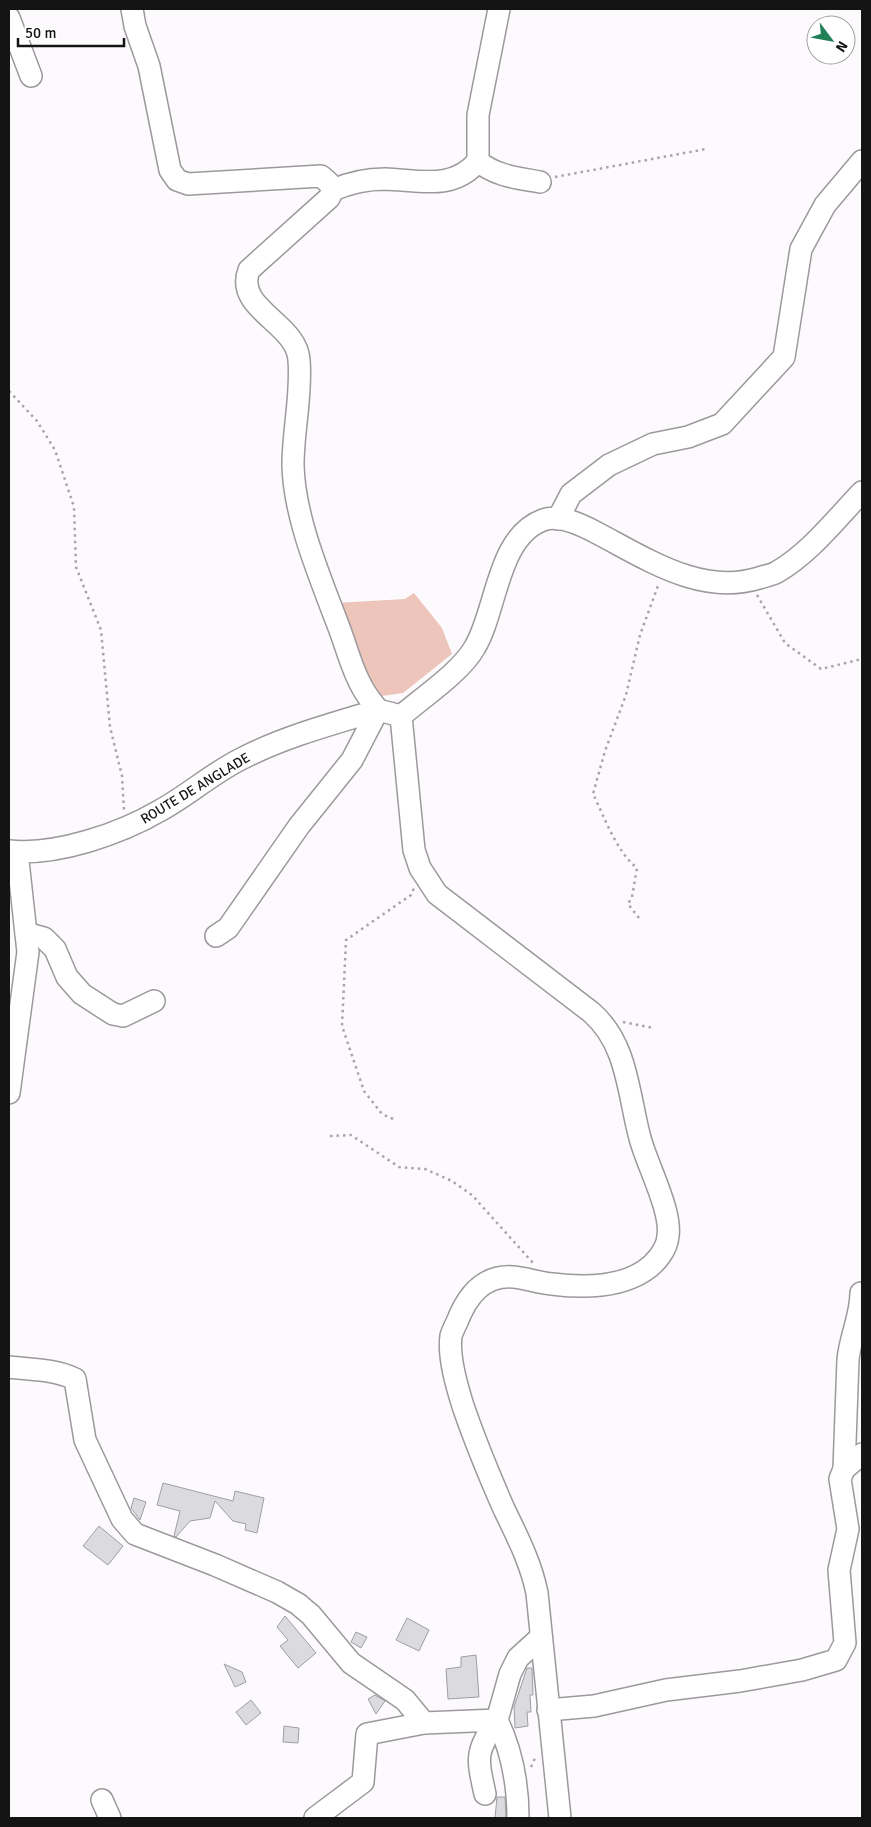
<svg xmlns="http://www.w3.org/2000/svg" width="871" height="1827" font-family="Signika,sans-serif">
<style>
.green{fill:#eec5ba}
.building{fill:#dbdade;stroke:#9f9fa2}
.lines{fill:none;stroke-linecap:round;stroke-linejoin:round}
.minor-casing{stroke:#9c999c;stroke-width:24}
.path{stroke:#a7a5a7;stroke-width:2.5;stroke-dasharray:2.5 4;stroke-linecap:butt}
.minor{stroke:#fff;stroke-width:21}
.labels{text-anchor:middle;stroke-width:4.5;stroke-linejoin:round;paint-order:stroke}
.street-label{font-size:14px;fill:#151415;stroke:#fff}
</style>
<rect width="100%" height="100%" fill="#fdfafd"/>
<path class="green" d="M414 593 442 628 452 654 403 693 375 697 335 603 405 599Z"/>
<g class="building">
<path d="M163 1483 233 1501 235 1491 264 1498 257 1533 245 1530 246 1524 233 1521 215 1501 210 1518 190 1521 176 1537 174 1536 180 1511 157 1505Z"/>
<path d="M134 1498 146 1502 140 1520 131 1508Z"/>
<path d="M99 1526 123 1546 108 1565 83 1546Z"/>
<path d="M285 1616 316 1653 298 1668 280 1646 288 1640 277 1627Z"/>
<path d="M407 1618 429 1630 419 1651 396 1640Z"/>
<path d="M356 1632 367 1637 361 1648 351 1642Z"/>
<path d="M476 1655 479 1697 448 1699 446 1669 461 1667V1657Z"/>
<path d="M224 1664 242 1672 246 1682 235 1687Z"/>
<path d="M527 1668H532L533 1695H530L531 1712H527L528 1726 515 1728 514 1707Z"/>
<path d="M375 1695 385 1701 376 1714 368 1699Z"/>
<path d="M251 1700 261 1713 246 1725 236 1712Z"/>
<path d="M284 1726 299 1728 298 1743 283 1742Z"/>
<path d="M497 1797H505L506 1818H495Z"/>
</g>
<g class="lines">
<g class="minor-casing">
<g id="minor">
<path d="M132 9 135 26 149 66 170 170 177 180 188 184 321 176 329 183 333 190 329 198 249 270C234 309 297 323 299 360 302 395 293 430 293 465 294 517 320 577 338 625 346 645 351 667 361 685 365 694 372 702 378 710L401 716 414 850 420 868 437 894 591 1012C628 1044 628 1094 640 1138 647 1165 672 1211 668 1236 667 1250 655 1264 644 1271 618 1288 583 1288 552 1284 539 1283 526 1278 513 1277 483 1275 467 1296 457 1322 455 1326 452 1332 451 1336 448 1357 457 1387 463 1406 475 1441 489 1475 504 1509 517 1536 531 1563 537 1593L560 1818"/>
<path d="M499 9 478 115V161C495 176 518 178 540 182"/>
<path d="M9 18 31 76"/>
<path d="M333 190C349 183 367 179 385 179 419 180 453 191 478 161"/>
<path d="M558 519 571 494 609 465 653 444 688 437 722 424 784 357 801 249 825 205 862 161"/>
<path d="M401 716C423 697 461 672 475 647 497 610 497 537 543 520 560 514 582 525 597 533 647 559 701 596 759 578 765 576 772 575 777 572 810 553 836 519 862 492"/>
<path d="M9 851C56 856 120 834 161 810 190 794 215 771 245 757 287 736 332 724 378 710"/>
<path d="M26 933 44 938 55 949 67 977 82 994 113 1014 123 1016 154 1001"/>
<path d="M216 936 228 928 299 826 352 760 378 710"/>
<path d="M9 1093 28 952 17 852"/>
<path d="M9 1367C32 1370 54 1369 75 1379L85 1440 122 1519 135 1534 215 1565 277 1592 298 1604 311 1615 351 1663 405 1700 424 1723"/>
<path d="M844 1469 848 1360C850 1337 861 1316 861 1293"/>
<path d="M548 1710 594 1706 666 1690 740 1681 802 1670 836 1660 845 1643 839 1570 848 1529 840 1479 844 1469 862 1454"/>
<path d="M102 1800 110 1818"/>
<path d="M315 1818 363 1782 367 1734 424 1723 497 1720C475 1753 477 1757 485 1794"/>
<path d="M518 1818C518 1784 512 1751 497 1720L510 1674 518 1658 540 1638"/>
</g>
</g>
<g class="path">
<path d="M555 177 706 149"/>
<path d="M9 391 37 421 55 450 74 507 76 567 101 630 110 727 122 776 124 810"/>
<path d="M757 595 785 643 821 669 862 659"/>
<path d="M639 918 628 904 632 897 637 868C616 851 605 818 593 794L605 751 626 695 640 635 659 583"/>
<path d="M623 1022 653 1028"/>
<path d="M393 1119 382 1114 364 1091 342 1026 346 940 411 895 414 888"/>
<path d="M330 1136 351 1135 399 1167 425 1169 452 1181 472 1195 533 1263"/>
<path d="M531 1767 536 1756"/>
</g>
<use href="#minor" class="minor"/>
</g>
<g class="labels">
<g class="street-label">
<text transform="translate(195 788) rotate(-31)" y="5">ROUTE DE ANGLADE</text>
</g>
</g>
<rect width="871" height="1827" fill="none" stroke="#151415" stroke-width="20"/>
<g transform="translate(831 40) rotate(122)"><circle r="24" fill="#ffffff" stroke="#a1a1a1"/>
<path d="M0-4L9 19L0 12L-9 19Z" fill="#228057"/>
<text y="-8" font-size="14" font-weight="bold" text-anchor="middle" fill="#151415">N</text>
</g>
<path d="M18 38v8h106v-8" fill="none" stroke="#151415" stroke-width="2.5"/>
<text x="25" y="38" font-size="15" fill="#151415" stroke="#ffffff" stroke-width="4" paint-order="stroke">50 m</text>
</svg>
